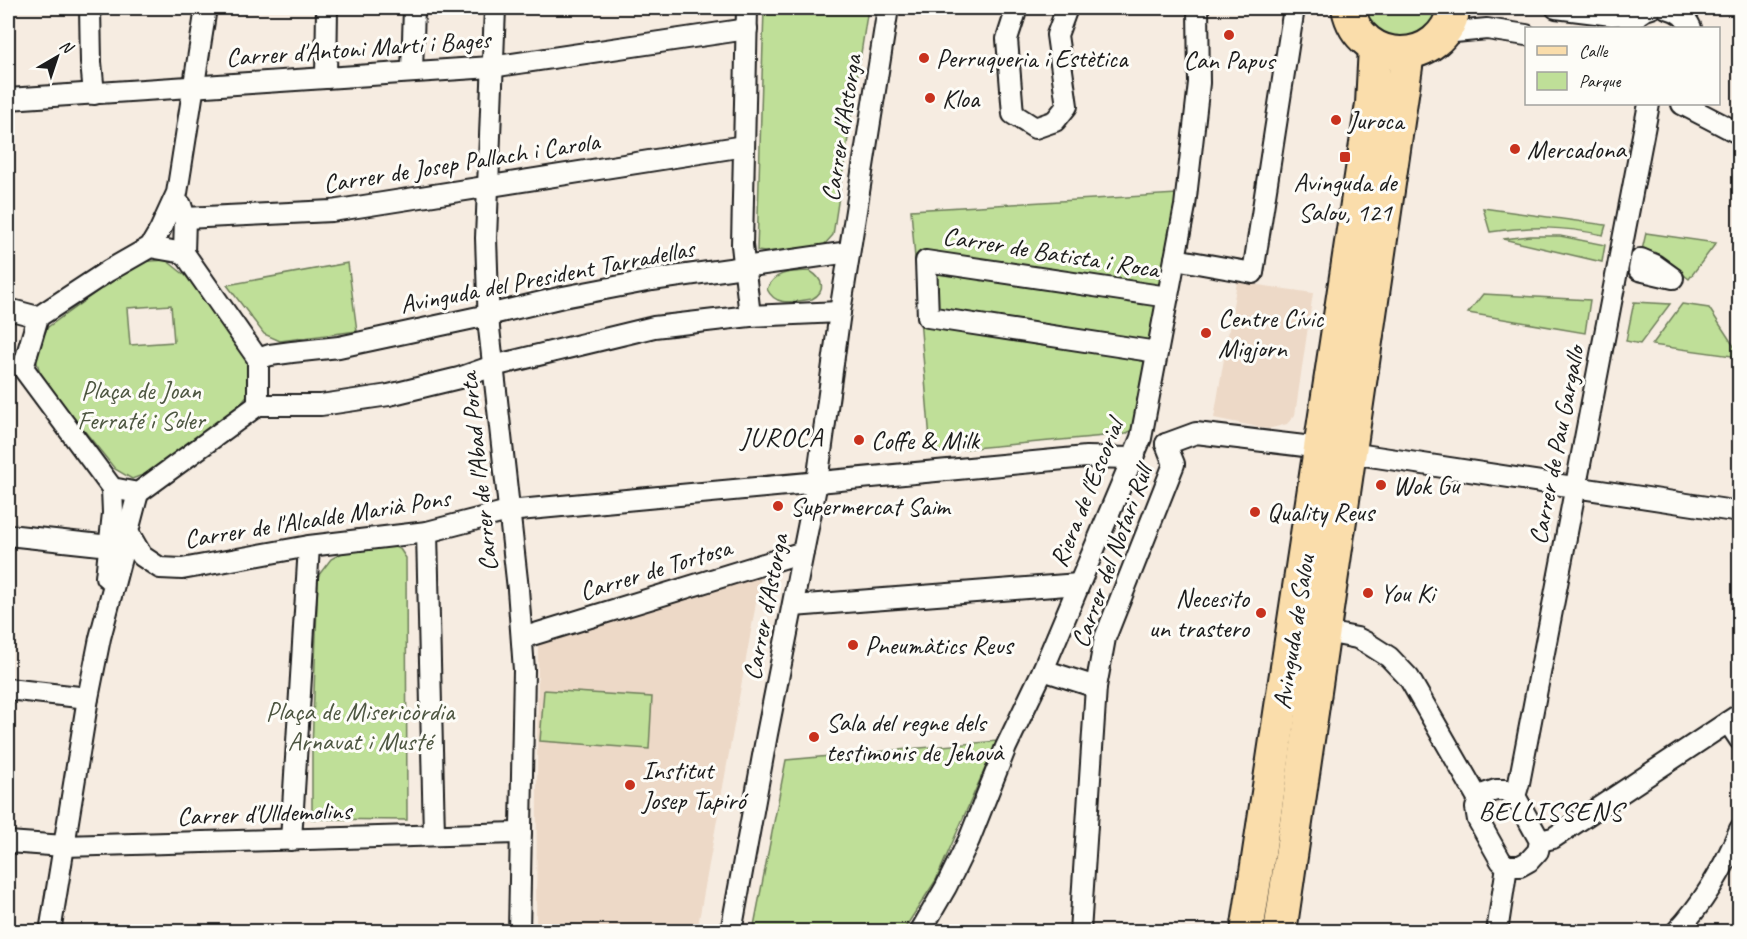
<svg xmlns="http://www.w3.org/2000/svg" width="1747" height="939" font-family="Caveat,sans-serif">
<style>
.built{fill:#edd9c7}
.green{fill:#bfdf98;stroke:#6e7e5a;stroke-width:1.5;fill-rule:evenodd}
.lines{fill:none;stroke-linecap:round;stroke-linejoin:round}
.street-casing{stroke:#1c1c1c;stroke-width:24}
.primary-casing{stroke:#1c1c1c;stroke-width:36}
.street{stroke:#fdfcf7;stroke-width:20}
.primary{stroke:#faddab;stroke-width:32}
.poi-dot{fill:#c8321e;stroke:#fdfcf7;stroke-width:2}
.labels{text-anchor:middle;stroke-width:6;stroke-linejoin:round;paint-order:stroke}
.street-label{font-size:26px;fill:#1c1c1c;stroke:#fdfcf7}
.poi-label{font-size:26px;fill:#1c1c1c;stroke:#fdfcf7;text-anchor:start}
.park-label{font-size:26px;fill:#4d5641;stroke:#fdfcf7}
.neighbourhood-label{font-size:27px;letter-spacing:1.5px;fill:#1c1c1c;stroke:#fdfcf7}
</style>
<rect width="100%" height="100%" fill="#f6ece1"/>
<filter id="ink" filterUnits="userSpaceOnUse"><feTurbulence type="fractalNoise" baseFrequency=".0167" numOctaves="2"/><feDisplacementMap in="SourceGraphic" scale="12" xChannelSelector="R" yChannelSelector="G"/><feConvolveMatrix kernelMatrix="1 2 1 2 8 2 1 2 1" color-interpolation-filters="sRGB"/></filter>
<g filter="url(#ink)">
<g class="built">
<path d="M1237 282 1313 293 1295 415 1287 424 1268 429 1214 418Z"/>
<path d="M762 570 697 931 536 932 538 638Z"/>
</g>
<g class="green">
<path d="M764 8H868L833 235 823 246 765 252 757 251Z"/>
<path d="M1362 8H1440L1428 30 1402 41 1375 31Z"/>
<path d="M1177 194 1133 428 1126 434 931 452 911 210Z"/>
<path d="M1483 208 1606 225 1603 235C1562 226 1531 226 1490 232Z"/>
<path d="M1646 233 1716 243 1689 279 1675 268 1642 250Z"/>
<path d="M1530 236H1560L1605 245 1602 262 1503 239Z"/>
<path d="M166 260 186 276 234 340 251 367 248 394 234 412 156 470 132 479 115 469 42 378 34 354 48 327 138 262ZM171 305 174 342 130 345 127 308Z"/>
<path d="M348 263 357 331 280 341 264 334 227 285Z"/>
<path d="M810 271C823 279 827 291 812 299 795 301 776 308 767 289 775 270 793 272 810 271Z"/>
<path d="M1483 294 1590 300 1585 333 1468 313Z"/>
<path d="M1634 302 1670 304 1640 344 1626 341Z"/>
<path d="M1682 304 1709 308 1739 354V357L1652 345Z"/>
<path d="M391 546 400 549 406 558 407 820 312 819V751L318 576 331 559 342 553Z"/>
<path d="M544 690 652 697 649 749 540 741Z"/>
<path d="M997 741 936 880 903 931H753L786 760Z"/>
</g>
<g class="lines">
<g class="street-casing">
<g id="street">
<path d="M90 8 91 62 94 94"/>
<path d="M495 8 486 238 489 328 518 589 524 670 519 932"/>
<path d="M747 8 742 245 750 316"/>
<path d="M1017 8 1007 39 1013 114 1035 128 1055 121 1067 106 1057 35 1067 8"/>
<path d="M1556 8 1612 15 1638 14"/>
<path d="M1667 8C1679 11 1686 17 1691 28"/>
<path d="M1629 28C1633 18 1641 10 1652 8"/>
<path d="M1444 33 1487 29 1526 35"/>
<path d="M412 71 414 8"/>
<path d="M326 78 327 8"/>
<path d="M8 99 491 67 747 29"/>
<path d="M1682 104 1740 134"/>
<path d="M181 205 185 218 184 253"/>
<path d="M185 218 332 211 744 146"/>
<path d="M150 247 184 253 258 359V405L138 493 112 488 23 368 38 317 108 271Z"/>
<path d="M150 247 160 230 177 193 206 8"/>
<path d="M1175 259 1253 273 1294 8"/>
<path d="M1641 259 1655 265 1673 278 1639 270Z"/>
<path d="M8 309 38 317"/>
<path d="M1157 352 928 317 926 261 1168 297"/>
<path d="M258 359 270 355 292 352 339 347 488 315 563 297 652 280 849 252"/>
<path d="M258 405H321L389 395 459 378 493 366 654 327 750 316 840 312"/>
<path d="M1166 444 1196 433 1321 448"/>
<path d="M1350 453 1740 512"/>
<path d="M128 532 142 556 160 568 182 569 309 546 427 532 508 511 1086 457 1132 458"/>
<path d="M427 532 434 835"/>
<path d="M8 535 110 546"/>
<path d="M106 577 113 513 112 488"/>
<path d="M793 606 1079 584"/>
<path d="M1336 634 1357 638 1367 643 1389 657 1409 678 1479 800"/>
<path d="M522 638 803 552"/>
<path d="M1043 670 1096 687"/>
<path d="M8 689 88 698"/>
<path d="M1728 722 1740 740"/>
<path d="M1496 790H1505L1515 796 1540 841 1538 851 1529 861 1520 866H1507L1501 861 1478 820 1476 808 1479 800 1487 793Z"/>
<path d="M1515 796 1519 783 1649 104"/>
<path d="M291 840 309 546"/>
<path d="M1540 841 1553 838 1740 714"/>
<path d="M8 842 64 846 521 833"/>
<path d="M50 932 88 698 100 638 138 493"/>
<path d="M731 932 767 734 817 482 840 312 888 8"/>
<path d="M920 932 946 887 969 840 1006 747 1043 670 1141 438 1185 206 1199 83 1198 8"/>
<path d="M1080 932 1096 687 1105 638 1174 464 1166 444"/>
<path d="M1497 932 1507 866"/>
<path d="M1676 932C1704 903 1725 866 1740 829"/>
</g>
</g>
<g class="primary-casing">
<g id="primary">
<path d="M1348 8C1360 68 1442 68 1454 8"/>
<path d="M1247 932 1372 104 1375 47"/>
<path d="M1280 932 1408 53"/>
</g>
</g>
<use href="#street" class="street"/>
<use href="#primary" class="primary"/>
</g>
</g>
<g class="poi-dot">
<circle cx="1229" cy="35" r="6"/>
<circle cx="924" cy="58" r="6"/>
<circle cx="930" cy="98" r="6"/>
<circle cx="1336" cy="120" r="6"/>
<circle cx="1515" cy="149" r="6"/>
<rect x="1339" y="151" width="12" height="12" rx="3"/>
<circle cx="1206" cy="333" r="6"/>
<circle cx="859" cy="440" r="6"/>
<circle cx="1381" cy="485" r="6"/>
<circle cx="778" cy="506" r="6"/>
<circle cx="1255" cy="512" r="6"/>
<circle cx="1368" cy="593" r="6"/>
<circle cx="1261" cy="613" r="6"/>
<circle cx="853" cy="645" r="6"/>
<circle cx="814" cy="737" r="6"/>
<circle cx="630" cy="785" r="6"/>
</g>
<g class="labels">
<g class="street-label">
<text transform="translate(358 48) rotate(-4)" y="9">Carrer d'Antoni Martí i Bages</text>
<text transform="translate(841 128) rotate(-81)" y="9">Carrer d'Astorga</text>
<text transform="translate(461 162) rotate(-9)" y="9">Carrer de Josep Pallach i Carola</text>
<text transform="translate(1051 252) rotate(9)" y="9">Carrer de Batista i Roca</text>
<text transform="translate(547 276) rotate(-11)" y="9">Avinguda del President Tarradellas</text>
<text transform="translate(1556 445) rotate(-79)" y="9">Carrer de Pau Gargallo</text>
<text transform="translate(478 472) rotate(-96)" y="9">Carrer de l'Abad Porta</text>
<text transform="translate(1086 493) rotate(-68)" y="9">Riera de l'Escorial</text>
<text transform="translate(317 518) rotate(-9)" y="9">Carrer de l'Alcalde Marià Pons</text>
<text transform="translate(1111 556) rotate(-70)" y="9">Carrer del Notari Rull</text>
<text transform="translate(655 569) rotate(-17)" y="9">Carrer de Tortosa</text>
<text transform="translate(765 607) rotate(-79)" y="9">Carrer d'Astorga</text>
<text transform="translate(1293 632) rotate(-81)" y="9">Avinguda de Salou</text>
<text transform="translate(264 813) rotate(-2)" y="9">Carrer d'Ulldemolins</text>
</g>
<g class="poi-label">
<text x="936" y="67">Perruqueria i Estètica</text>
<text x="1229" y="69" text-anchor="middle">Can Papus</text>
<text x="942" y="107">Kloa</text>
<text x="1348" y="129">Juroca</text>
<text x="1527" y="158">Mercadona</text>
<text x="1345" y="191" text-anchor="middle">Avinguda de<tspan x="1345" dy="30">Salou, 121</tspan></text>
<text x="1218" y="327">Centre Cívic<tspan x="1218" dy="30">Migjorn</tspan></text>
<text x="871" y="449">Coffe &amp; Milk</text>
<text x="1393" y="494">Wok Gu</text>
<text x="790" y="515">Supermercat Saim</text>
<text x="1267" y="521">Quality Reus</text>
<text x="1380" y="602">You Ki</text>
<text x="1249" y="607" text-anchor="end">Necesito<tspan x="1249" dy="30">un trastero</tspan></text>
<text x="865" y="654">Pneumàtics Reus</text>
<text x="826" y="731">Sala del regne dels<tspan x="826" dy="30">testimonis de Jehovà</tspan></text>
<text x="642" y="779">Institut<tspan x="642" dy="30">Josep Tapiró</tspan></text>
</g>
<g class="park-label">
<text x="141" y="399">Plaça de Joan<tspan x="141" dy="30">Ferraté i Soler</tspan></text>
<text x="360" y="720">Plaça de Misericòrdia<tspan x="360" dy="30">Arnavat i Musté</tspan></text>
</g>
<g class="neighbourhood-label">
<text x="782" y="446">JUROCA</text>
<text x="1551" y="820">BELLISSENS</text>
</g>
</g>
<rect width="1747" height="939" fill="none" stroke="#fdfcf7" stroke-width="30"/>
<rect x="15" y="15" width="1717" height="909" fill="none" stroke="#1c1c1c" stroke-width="2" filter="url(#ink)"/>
<rect x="1525" y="27" width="195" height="78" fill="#fdfcf7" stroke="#a3a29f" stroke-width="1.5"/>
<rect x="1537" y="46" width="30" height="9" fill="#faddab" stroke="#a3a29f" stroke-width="1.5"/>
<text x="1579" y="57" font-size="18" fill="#1c1c1c">Calle</text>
<rect x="1537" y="72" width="30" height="18" fill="#bfdf98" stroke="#a3a29f" stroke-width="1.5"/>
<text x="1579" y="87" font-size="18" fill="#1c1c1c">Parque</text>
<g transform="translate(57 57) rotate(39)" stroke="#fdfcf7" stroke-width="4.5" paint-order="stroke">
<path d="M0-4.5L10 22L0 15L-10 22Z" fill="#1c1c1c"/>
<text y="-9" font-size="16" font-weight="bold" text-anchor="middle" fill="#1c1c1c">N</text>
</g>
</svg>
